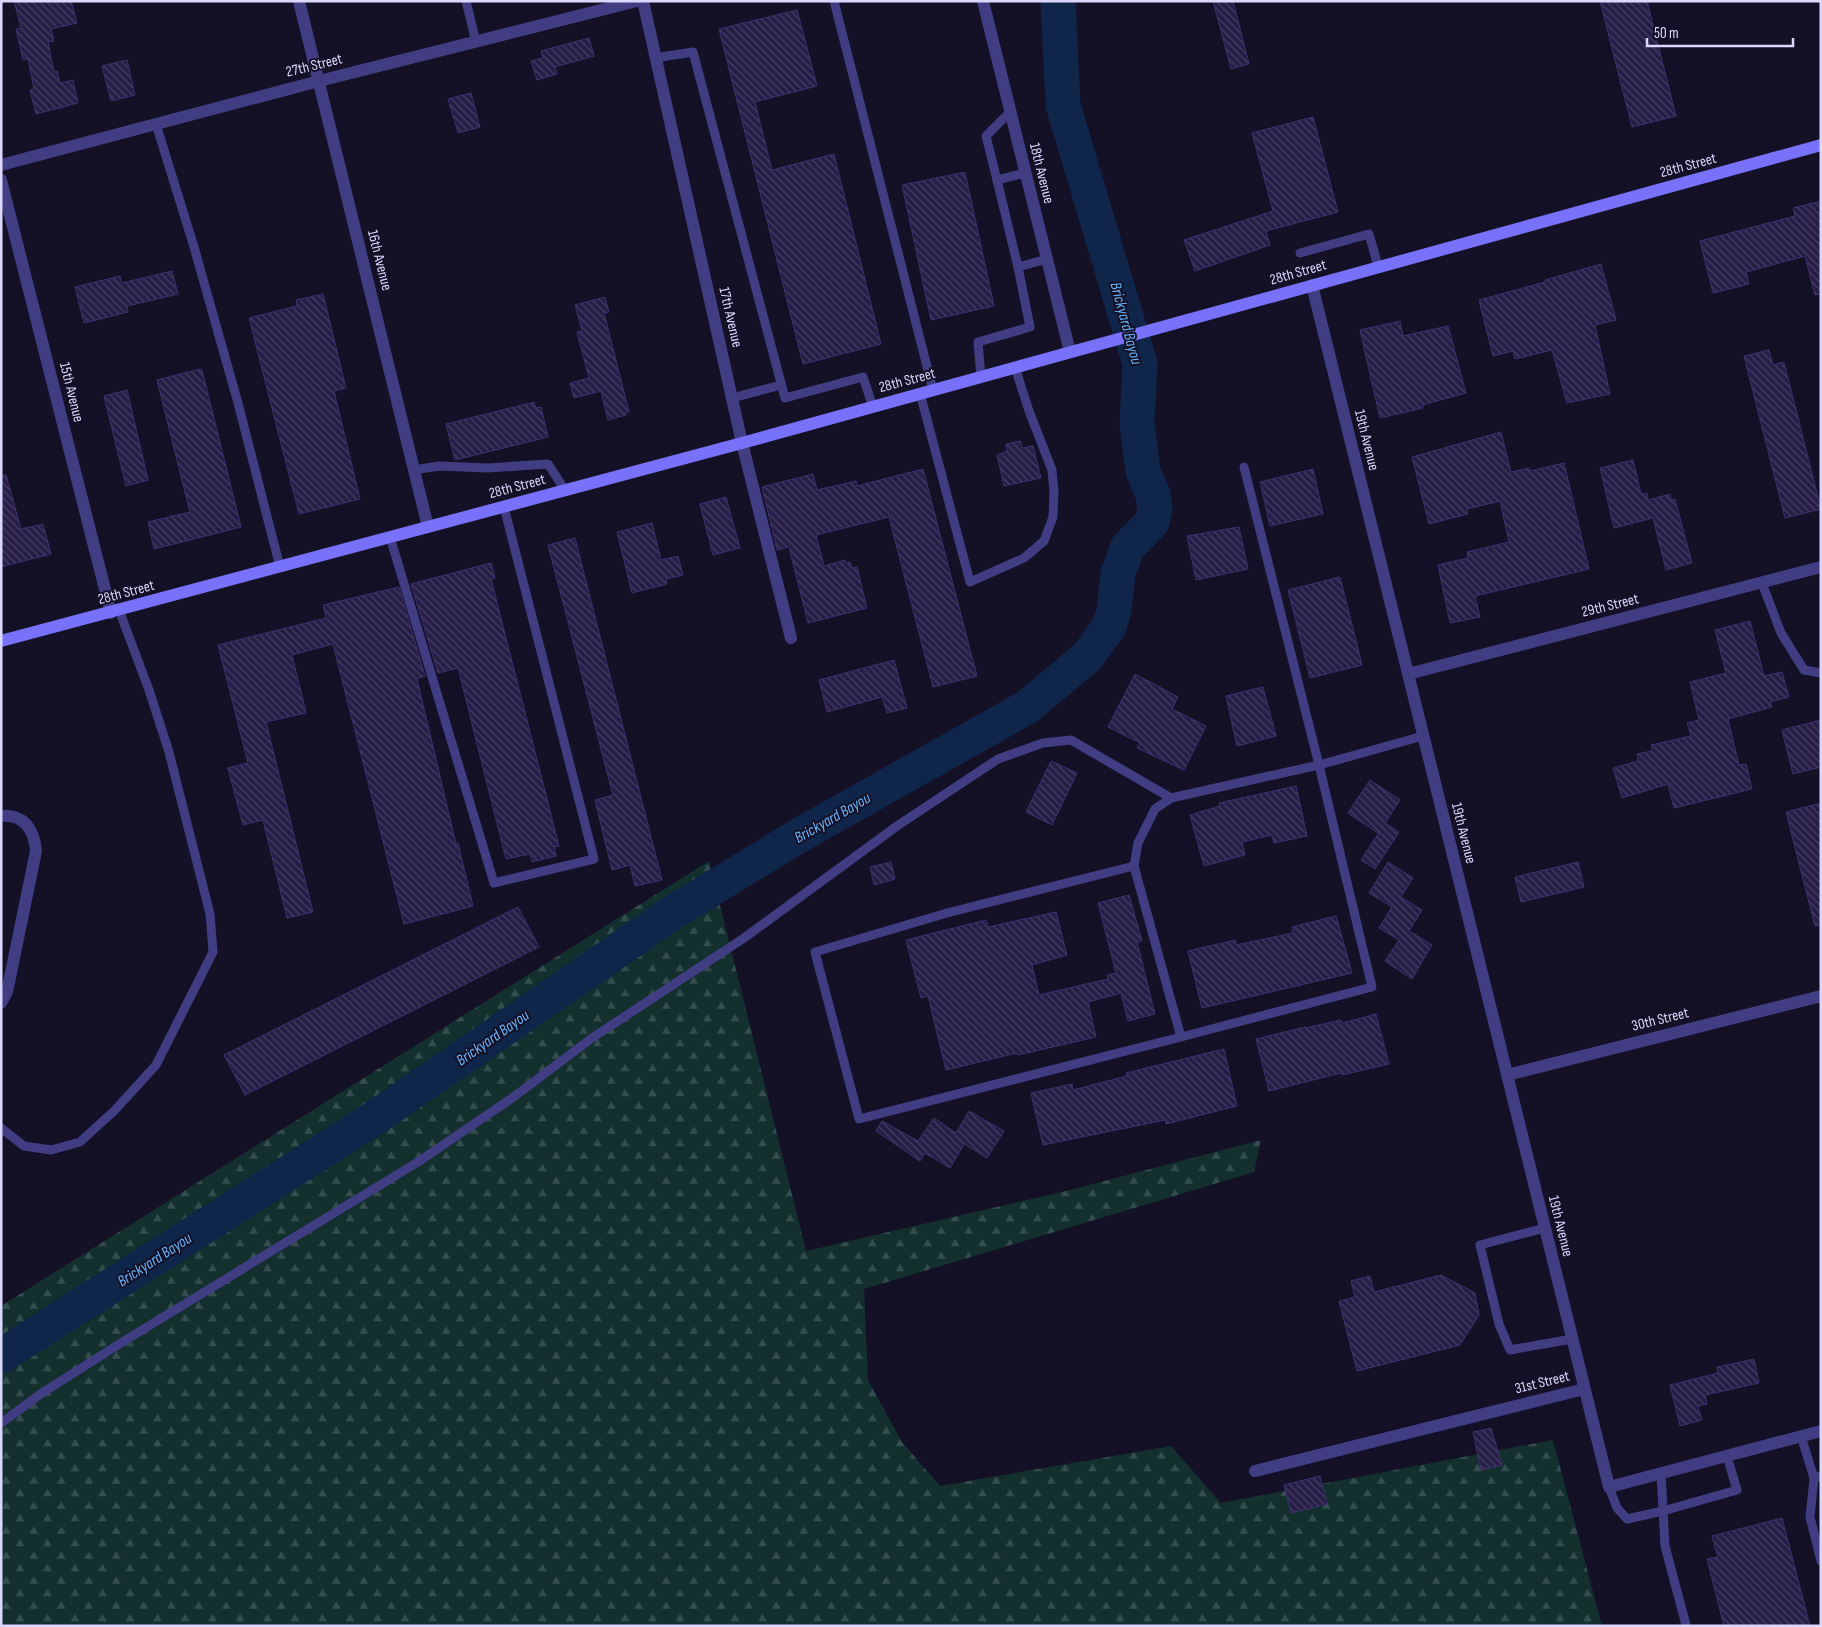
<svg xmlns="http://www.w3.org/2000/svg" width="1822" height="1627" font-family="'Sofia Sans Condensed',sans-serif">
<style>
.forest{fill:url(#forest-firs)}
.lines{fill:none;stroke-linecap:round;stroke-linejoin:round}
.river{stroke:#10254a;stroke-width:35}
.building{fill:url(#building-back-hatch);stroke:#3e3071}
.service{stroke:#413d83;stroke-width:9}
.minor{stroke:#413d83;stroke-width:12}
.secondary{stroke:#7872fa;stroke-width:12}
.labels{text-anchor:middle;stroke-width:4;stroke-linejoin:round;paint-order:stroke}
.street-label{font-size:15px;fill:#dcd7fd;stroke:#141026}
.water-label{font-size:16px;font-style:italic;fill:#69b4f9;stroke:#141026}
</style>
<defs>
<pattern id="forest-firs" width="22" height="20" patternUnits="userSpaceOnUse" patternTransform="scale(1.25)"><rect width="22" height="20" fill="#13302f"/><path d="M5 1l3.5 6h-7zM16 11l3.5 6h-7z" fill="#354d4e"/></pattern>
<pattern id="building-back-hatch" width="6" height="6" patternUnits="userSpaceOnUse" patternTransform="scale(1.25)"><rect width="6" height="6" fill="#261d46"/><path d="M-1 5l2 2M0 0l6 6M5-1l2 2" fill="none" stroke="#453d62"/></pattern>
</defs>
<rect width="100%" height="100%" fill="#141026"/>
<path class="forest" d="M709 861 806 1251 1066 1191 1261 1140 1254 1172 864 1289 868 1380 902 1442 940 1486 1171 1446 1221 1503 1553 1440 1602 1626H1V1306Z"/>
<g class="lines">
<path class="river" d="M1 1356 373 1119 675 911 800 835 1027 707 1087 657 1109 627 1114 610 1118 574 1127 548 1152 522 1155 509 1153 495 1143 471 1137 424 1140 364 1063 105 1058 1"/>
</g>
<g class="building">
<path d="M14 1H71L77 23 51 29 54 41 48 42 54 72 57 71 60 83 73 80 78 103 36 114 30 90 34 89 28 59 23 60 16 29 21 28Z"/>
<path d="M1213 1H1233L1249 64 1231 69Z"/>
<path d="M1600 1H1647L1676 116 1632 127Z"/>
<path d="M797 10 817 86 755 102 772 170 834 154 881 344 803 364 719 29Z"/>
<path d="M589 38 594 56 555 67 557 74 537 80 531 61 543 58 541 51Z"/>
<path d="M127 60 135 95 111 101 102 66Z"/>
<path d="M471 93 480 127 458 133 448 99Z"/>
<path d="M1313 117 1338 212 1266 231 1270 245 1195 271 1184 240 1273 211 1252 133Z"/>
<path d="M965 172 994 306 931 320 902 185Z"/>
<path d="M1821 201V294L1815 295 1805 256 1746 272 1749 284 1713 293 1700 241 1795 216 1793 208Z"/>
<path d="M1601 264 1616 320 1595 325 1610 394 1567 403 1552 350 1515 359 1513 351 1493 356 1479 300 1545 282V280Z"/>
<path d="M172 271 178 294 127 306 128 312 84 323 75 287 120 276 122 283Z"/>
<path d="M323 294 346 388 334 391 360 499 299 514 249 318 297 306 296 300Z"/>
<path d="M605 297 609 312 604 313 629 412 625 413 626 415 608 420 601 391 574 398 570 383 589 378 577 332 582 331 575 305Z"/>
<path d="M1400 321 1403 336 1448 326 1466 393 1422 405 1423 408 1380 418 1360 330Z"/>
<path d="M1769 350 1773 365 1784 362 1821 509 1785 518 1744 356Z"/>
<path d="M200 369 202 370 241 527 154 549 148 522 190 512 157 380Z"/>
<path d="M127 390 148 480 126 486 104 396Z"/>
<path d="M534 402 536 408 541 407 548 437 455 460 446 424Z"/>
<path d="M1501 432 1511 472 1529 468 1530 471 1564 463 1589 569 1475 596 1480 617 1450 623 1438 565 1468 558 1467 552 1509 542 1500 501 1467 509 1468 514 1429 524 1412 457Z"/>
<path d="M1020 441 1022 448 1033 446 1041 478 1004 486 997 455 1007 451 1006 444Z"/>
<path d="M1633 460 1641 494 1647 493 1648 500 1670 494 1671 500 1675 499 1692 563 1666 570 1653 518 1614 528 1600 468Z"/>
<path d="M923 469 977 676 933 687 889 517 816 535 824 566 845 560 846 563 850 562 852 568 857 567 867 608 808 623 789 547 777 550 762 487 813 474 817 490 856 481 857 486Z"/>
<path d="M1313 469 1323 514 1270 526 1260 482Z"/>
<path d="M1 475H6L21 529 43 524 51 554 1 567Z"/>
<path d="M726 497 740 548 713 555 700 504Z"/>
<path d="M652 523 661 560 678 556 683 575 666 579 667 584 632 593 617 532Z"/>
<path d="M1239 527 1248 569 1196 580 1187 536Z"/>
<path d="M575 538 662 880 635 886 630 865 612 870 595 800 613 795 548 545Z"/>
<path d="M491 563 495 578 491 579 559 846 554 847 556 856 532 862 530 854 506 859 458 668 438 673 411 584Z"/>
<path d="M1340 577 1362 665 1310 678 1288 590Z"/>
<path d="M399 587 425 676 417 679 456 844 458 843 473 906 404 924 333 644 292 655 306 713 266 722 313 912 287 918 263 820 243 825 228 768 248 763 218 645 326 618 323 605Z"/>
<path d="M1750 621 1764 676 1782 672 1789 697 1770 702 1772 707 1728 719 1739 765 1746 764 1752 789 1674 808 1668 784 1622 798 1613 768 1638 761 1637 754 1652 751 1651 745 1691 736 1687 723 1699 720 1690 682 1726 673 1715 630Z"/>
<path d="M894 660 907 708 887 713 882 697 827 712 819 680Z"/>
<path d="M1135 674 1178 697 1172 709 1206 726 1184 770 1137 748 1140 743 1108 727Z"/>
<path d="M1263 687 1276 736 1237 746 1226 696Z"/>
<path d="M1821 720V767L1793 774 1782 730Z"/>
<path d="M1051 761 1077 773 1052 825 1026 812Z"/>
<path d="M1370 780 1400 800 1385 823 1399 832 1375 869 1361 860 1380 831 1378 833 1348 813Z"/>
<path d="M1296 786 1307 836 1274 843 1272 835 1242 842 1245 855 1204 866 1190 815 1220 806 1219 803Z"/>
<path d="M1821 803V925L1815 926 1786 812Z"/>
<path d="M891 862 895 879 874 885 870 867Z"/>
<path d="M1388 862 1413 878 1401 897 1422 910 1409 931 1432 945 1412 979 1385 961 1399 940 1379 928 1392 907 1369 893Z"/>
<path d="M1578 862 1584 887 1521 902 1515 877Z"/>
<path d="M1129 895 1142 941 1137 942 1155 1014 1128 1021 1121 993 1088 1002 1096 1037 1018 1055 1017 1053 946 1070 928 996 921 998 906 940 986 920 988 927 1056 912 1067 955 1032 965 1039 995 1108 979 1107 975 1116 973 1098 903Z"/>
<path d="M518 907 539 947 245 1095 224 1055Z"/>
<path d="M1336 916 1352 973 1202 1008 1188 951 1235 940 1236 945 1293 933 1292 927Z"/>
<path d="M1376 1014 1389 1064 1342 1075 1341 1073 1269 1091 1256 1039 1305 1027V1028L1341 1020 1342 1023Z"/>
<path d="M1224 1049 1237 1106 1166 1124 1165 1120 1043 1145 1031 1093 1072 1084 1073 1090 1127 1076 1126 1073Z"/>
<path d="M969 1111 1004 1131 987 1158 964 1144 950 1168 925 1153 920 1161 876 1131 882 1121 918 1141 934 1118 956 1133Z"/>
<path d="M1441 1275 1475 1293 1479 1315 1460 1345 1357 1371 1339 1301 1355 1297 1351 1281 1370 1276 1374 1292Z"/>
<path d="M1754 1359 1759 1383 1705 1395 1707 1404 1698 1406 1702 1420 1680 1426 1670 1385 1718 1373 1717 1367Z"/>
<path d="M1491 1428 1502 1465 1481 1470 1473 1432Z"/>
<path d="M1320 1476 1327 1504 1291 1513 1284 1485Z"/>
<path d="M1782 1518 1810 1626H1724L1707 1559 1718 1557 1712 1536Z"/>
</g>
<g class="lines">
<g class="service">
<path d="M466 1 476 42"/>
<path d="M834 1 933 390"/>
<path d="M655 58 693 52 785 398 863 377 873 407"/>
<path d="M156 124 194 247 238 403 280 567"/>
<path d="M997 180 986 136 1010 112"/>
<path d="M1300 253 1369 234 1378 266"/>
<path d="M1018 267 997 180 1025 173"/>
<path d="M981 377 978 342 1030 327 1018 267 1047 259"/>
<path d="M920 393 970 582 1024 558 1044 541 1053 517 1054 492 1052 470 1029 411 1015 367"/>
<path d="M732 398 781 385"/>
<path d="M414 470 439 466 487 468 548 464 565 490"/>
<path d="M390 537 494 883 594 859 504 507"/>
<path d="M1762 583 1781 633 1804 670 1821 673"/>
<path d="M1134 866 1138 843 1155 809 1171 798"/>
<path d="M1181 1037 1134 866 947 913 815 952 859 1119 1181 1037 1372 987 1319 765 1244 467"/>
<path d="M1 1128 24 1146 51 1150 80 1142 115 1110 156 1065 213 952 210 914 169 752 149 690 119 610"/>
<path d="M1545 1228 1480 1245 1499 1324 1510 1350 1572 1339"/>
<path d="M1 1423 42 1393 124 1341 418 1162 515 1096 592 1038 744 938 897 826 998 759 1043 743 1071 740 1171 798 1319 765 1423 736"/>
<path d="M1801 1436 1814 1478 1821 1476"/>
<path d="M1661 1473 1665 1546 1686 1625"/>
<path d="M1814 1478 1810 1517 1821 1561"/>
<path d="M1609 1487 1617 1508 1627 1519 1663 1511 1737 1490 1727 1456"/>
</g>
<g class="minor">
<path d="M299 1 428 527"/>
<path d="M643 1 742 443 791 638"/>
<path d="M983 1 1070 352"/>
<path d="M1 165 319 81 637 1"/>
<path d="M1 180 111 613"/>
<path d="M1312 285 1609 1487 1821 1431"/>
<path d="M1408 674 1821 567"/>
<path d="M1 816C24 814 34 829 36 851L7 992 1 1003"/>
<path d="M1507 1075 1821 996"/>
<path d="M1255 1471 1584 1389"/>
</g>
<path class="secondary" d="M1 641 742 443 1821 145"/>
</g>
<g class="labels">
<g class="street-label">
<text transform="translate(314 65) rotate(-14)" y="5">27th Street</text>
<text transform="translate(1688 165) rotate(-15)" y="5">28th Street</text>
<text transform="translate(1042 173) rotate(76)" y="5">18th Avenue</text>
<text transform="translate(380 260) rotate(76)" y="5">16th Avenue</text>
<text transform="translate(1298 272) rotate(-16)" y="5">28th Street</text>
<text transform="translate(731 317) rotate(77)" y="5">17th Avenue</text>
<text transform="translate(907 380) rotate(-15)" y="5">28th Street</text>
<text transform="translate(72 392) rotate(76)" y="5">15th Avenue</text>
<text transform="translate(1367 440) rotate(76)" y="5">19th Avenue</text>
<text transform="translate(517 486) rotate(-15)" y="5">28th Street</text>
<text transform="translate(126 592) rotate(-15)" y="5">28th Street</text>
<text transform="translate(1610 605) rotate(-14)" y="5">29th Street</text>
<text transform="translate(1464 833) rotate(76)" y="5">19th Avenue</text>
<text transform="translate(1660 1019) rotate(-14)" y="5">30th Street</text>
<text transform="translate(1561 1226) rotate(76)" y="5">19th Avenue</text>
<text transform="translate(1542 1382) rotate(-14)" y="5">31st Street</text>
</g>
<g class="water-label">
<text transform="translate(1127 323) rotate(75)" y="6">Brickyard Bayou</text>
<text transform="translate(832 817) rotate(-30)" y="6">Brickyard Bayou</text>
<text transform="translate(492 1037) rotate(-35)" y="6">Brickyard Bayou</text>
<text transform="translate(154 1259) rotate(-33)" y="6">Brickyard Bayou</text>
</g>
</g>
<rect width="1822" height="1627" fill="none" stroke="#dcd7fd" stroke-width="5"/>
<path d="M1647 38v8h146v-8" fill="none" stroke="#dcd7fd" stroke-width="2.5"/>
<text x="1654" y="38" font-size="15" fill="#dcd7fd" stroke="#141026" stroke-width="4" paint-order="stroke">50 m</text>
</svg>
